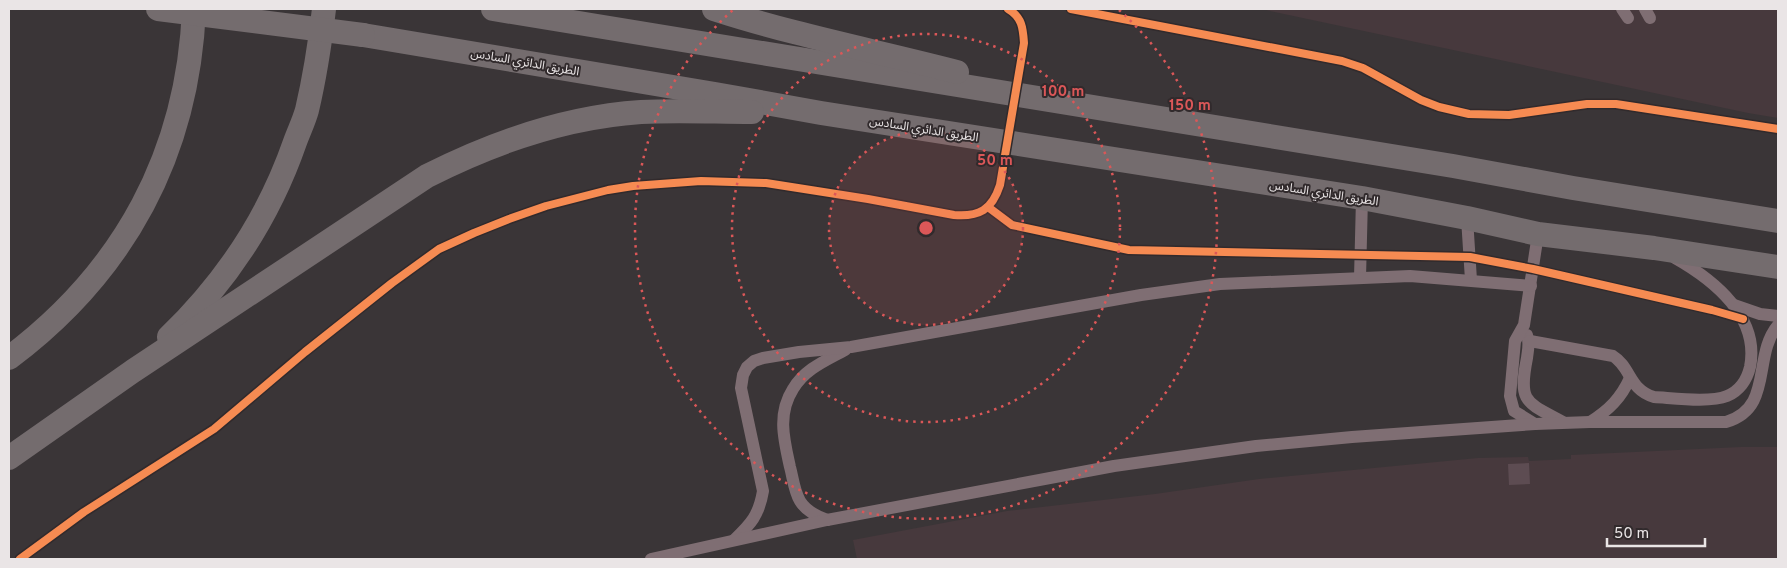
<svg xmlns="http://www.w3.org/2000/svg" width="1787" height="568" font-family="Overpass,'Noto Sans Arabic',sans-serif">
<style>
.built{fill:#47393d}
.building{fill:#5d4c52}
.lines{fill:none;stroke-linecap:round;stroke-linejoin:round}
.street{stroke:#7f6e73;stroke-width:12}
.highway{stroke:#746c6e;stroke-width:24}
.highway-bridge{stroke:#746c6e;stroke-width:24}
.cycleway-casing{stroke:#312a2c;stroke-width:11}
.cycleway{stroke:#f68b52;stroke-width:8}
.ring{fill:none;stroke:#db5758;stroke-width:2.5;stroke-dasharray:2.5 5}
.labels{text-anchor:middle;stroke-width:4;stroke-linejoin:round;paint-order:stroke}
.street-label{font-size:12px;fill:#eae5e6;stroke:#312a2c}
.centre{fill:#db5758;stroke:#312a2c;stroke-width:2.5}
.ring-label{font-size:15px;text-anchor:middle;font-weight:bold;fill:#db5758;stroke:#312a2c;stroke-width:4;stroke-linejoin:round;paint-order:stroke}
</style>
<rect width="100%" height="100%" fill="#3a3537"/>
<g class="built">
<path d="M1261 9H1778V118L1748 113Z"/>
<path d="M1741 447H1778V559H857L853 540 1007 511 1155 494 1259 479 1478 458 1528 457 1529 461 1571 459V455Z"/>
</g>
<path class="building" d="M1529 463 1530 484 1509 485 1508 464Z"/>
<g class="lines">
<g class="street">
<path d="M1622 9 1628 18"/>
<path d="M1645 9 1650 18"/>
<path d="M1467 218 1471 280"/>
<path d="M1360 278 1362 198"/>
<path d="M1734 305 1760 314 1778 316"/>
<path d="M1527 335C1530 343 1528 349 1527 358 1518 403 1526 402 1563 422"/>
<path d="M1530 341 1613 356C1631 367 1629 390 1654 397 1673 398 1710 403 1727 396 1739 391 1747 380 1750 367 1760 317 1714 280 1675 258"/>
<path d="M1590 422C1609 410 1621 398 1630 378"/>
<path d="M1535 424 1514 411 1510 396 1515 341 1524 325 1538 234"/>
<path d="M827 520C816 516 806 511 800 501 794 491 793 478 790 467 784 440 777 414 793 389 805 369 825 361 845 350"/>
<path d="M734 540C751 524 759 515 763 491L741 388 743 375 747 367 754 361 763 358 799 352 851 347 1141 295 1220 284 1410 276 1531 286"/>
<path d="M651 559 827 520 1114 466 1256 446 1352 437 1535 424 1590 422H1726C1774 408 1752 356 1778 325"/>
</g>
<g class="highway">
<path d="M493 9 1453 166 1573 188 1778 221"/>
<path d="M714 9C794 35 876 51 957 72"/>
<path d="M363 35 715 94 821 113 1362 198 1467 218 1538 234 1654 248 1778 267"/>
<path d="M169 337C226 282 269 217 295 142 299 131 304 121 307 110 315 76 320 43 324 9"/>
<path d="M9 358C125 271 188 153 194 9"/>
<path d="M9 458 133 371 427 176C494 142 566 117 641 112 678 110 715 112 752 112"/>
</g>
<path class="highway-bridge" d="M158 9 363 35"/>
<g class="cycleway-casing">
<g id="cycleway">
<path d="M1071 9 1342 61 1363 68 1421 100 1439 107 1469 114 1509 115 1587 104H1616L1778 129"/>
<path d="M988 207 1012 225 1129 250 1470 257 1533 269 1712 310 1743 319"/>
<path d="M20 559 84 512 214 429 305 352 392 283 439 249 474 233 509 219 546 206 608 190 633 186 701 181 766 183 868 199 954 215C979 217 992 210 1000 185L1024 43C1023 28 1022 17 1008 9"/>
</g>
</g>
<use href="#cycleway" class="cycleway"/>
</g>
<circle cx="926" cy="228" r="97" fill="#db5758" fill-opacity=".12"/>
<g class="ring">
<circle cx="926" cy="228" r="97"/>
<circle cx="926" cy="228" r="194"/>
<path d="M1119 10A291 291 0 1 1 733 10"/>
</g>
<g class="labels">
<g class="street-label">
<text transform="translate(525 62) rotate(10)" y="4">الطريق الدائري السادس</text>
<text transform="translate(924 129) rotate(9)" y="4">الطريق الدائري السادس</text>
<text transform="translate(1324 193) rotate(9)" y="4">الطريق الدائري السادس</text>
</g>
</g>
<circle cx="926" cy="228" r="8" class="centre"/>
<g class="ring-label">
<text x="1063" y="96">100 m</text>
<text x="1190" y="110">150 m</text>
<text x="995" y="165">50 m</text>
</g>
<rect width="1787" height="568" fill="none" stroke="#eae5e6" stroke-width="20"/>
<path d="M1607 538v8h98v-8" fill="none" stroke="#eae5e6" stroke-width="2.5"/>
<text x="1614" y="538" font-size="15" fill="#eae5e6" stroke="#312a2c" stroke-width="4" paint-order="stroke">50 m</text>
</svg>
